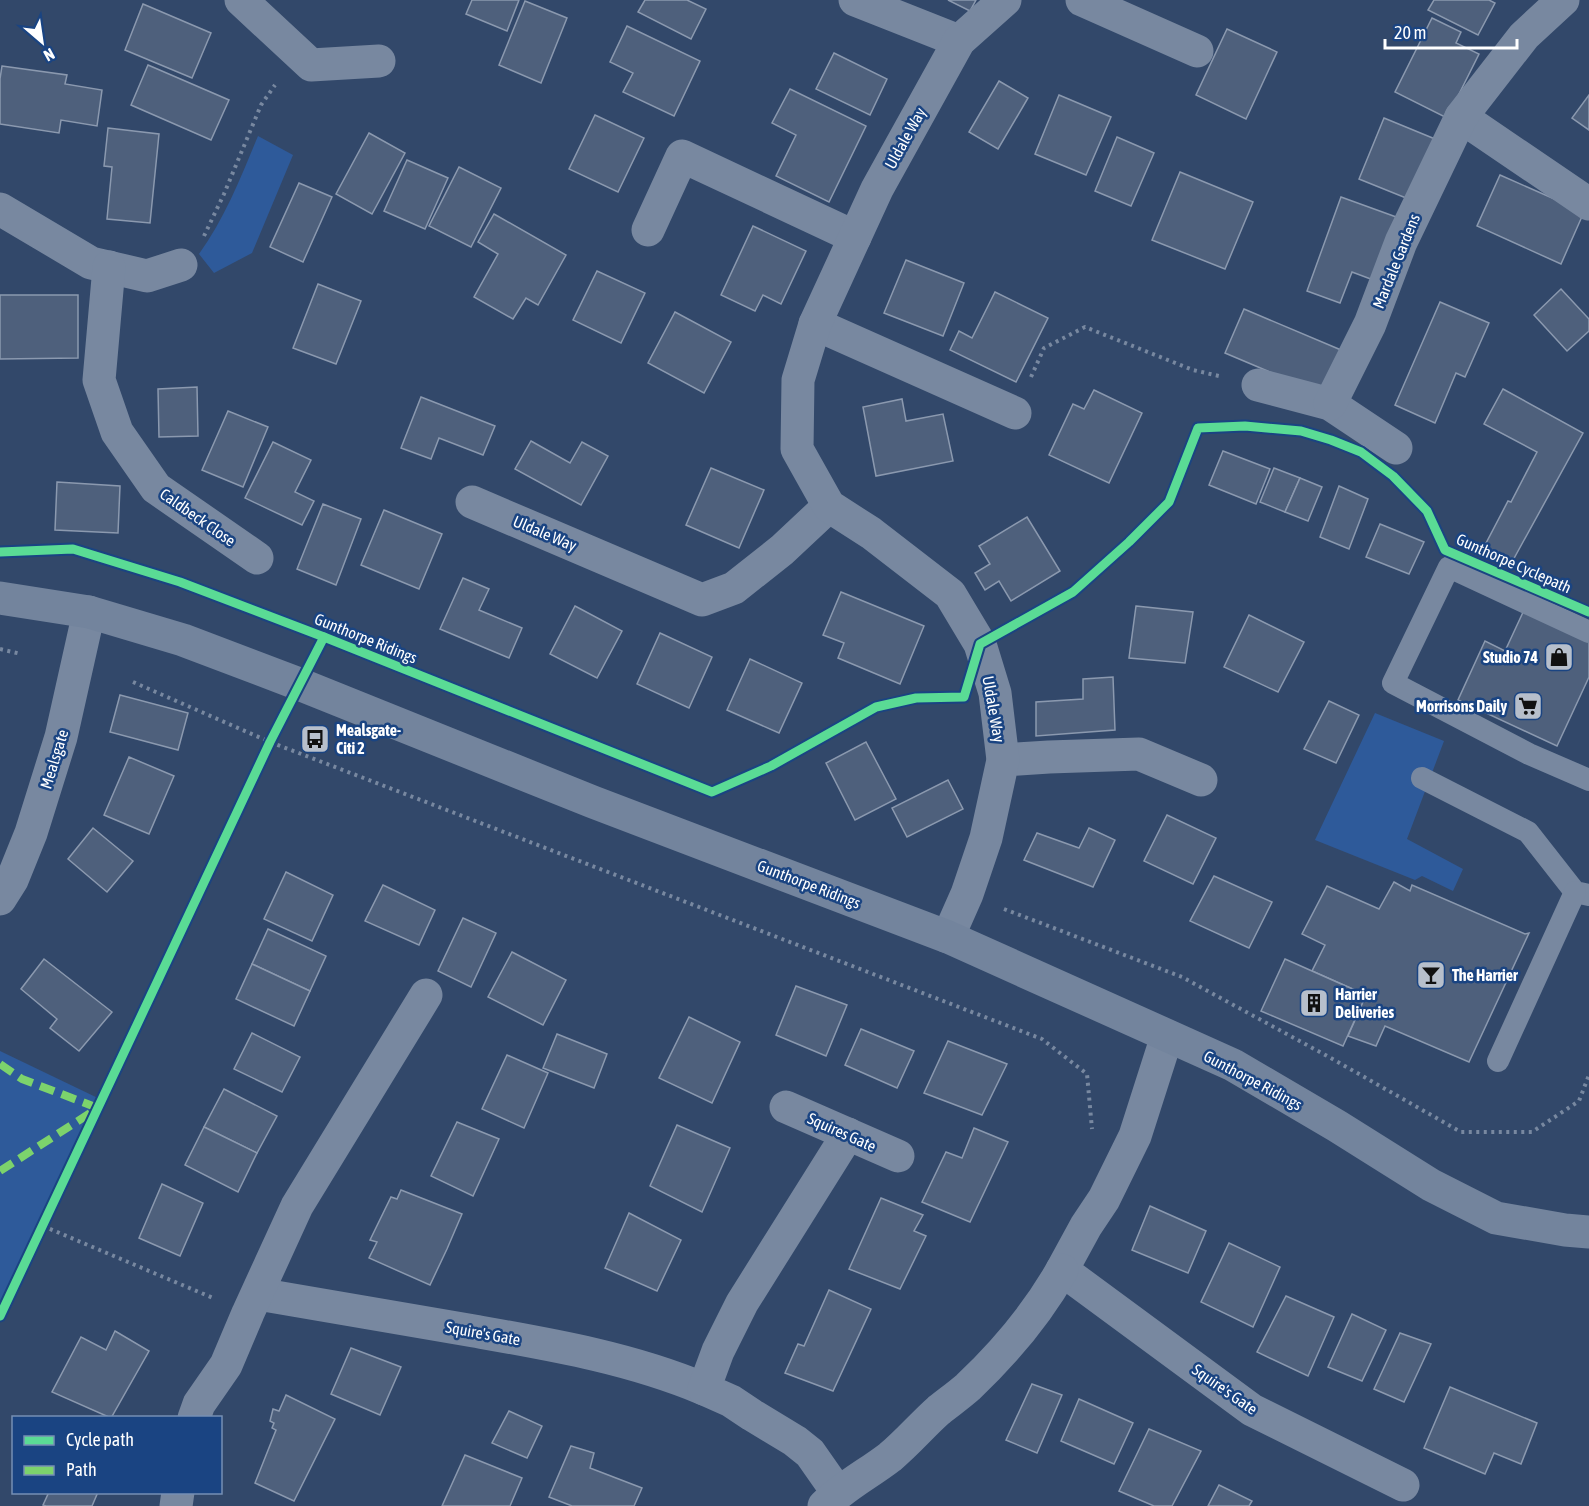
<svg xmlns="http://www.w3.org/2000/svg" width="1589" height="1506" font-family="'Asap Condensed',sans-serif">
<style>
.green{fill:#2e5a9a}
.building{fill:#4e607c;stroke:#8b99af;stroke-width:1.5}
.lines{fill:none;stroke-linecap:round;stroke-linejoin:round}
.path{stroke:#7888a0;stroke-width:4;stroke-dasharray:3 4.5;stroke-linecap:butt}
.lane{stroke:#7888a0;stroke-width:22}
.street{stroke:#7888a0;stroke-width:33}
.secondary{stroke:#73849d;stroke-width:33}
.quiet{stroke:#7cd36c;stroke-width:8;stroke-dasharray:15 8;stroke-linecap:butt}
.cycleway-casing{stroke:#1a4482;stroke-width:13}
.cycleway{stroke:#5adb95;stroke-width:9}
.labels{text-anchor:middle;stroke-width:5;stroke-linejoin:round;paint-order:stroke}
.street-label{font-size:16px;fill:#fff;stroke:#1a4482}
.poi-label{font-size:16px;font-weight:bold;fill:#fff;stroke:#1a4482;text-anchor:start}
</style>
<rect width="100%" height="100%" fill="#32486a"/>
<g class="green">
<path d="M258 136 293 155 252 253 214 273 199 254C225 218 241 177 258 136Z"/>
<path d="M1375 713 1444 741 1407 839 1463 869 1453 891 1422 876 1415 880 1315 840Z"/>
<path d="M0 1051 102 1100 0 1316Z"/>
</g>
<g class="building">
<path d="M472 0H519L507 31 466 14Z"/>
<path d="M645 0H687L706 9 691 39 638 12Z"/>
<path d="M948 0H976L970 11Z"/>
<path d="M1434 0H1489L1495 3 1478 35 1428 10Z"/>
<path d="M525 1 567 18 541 83 499 65Z"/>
<path d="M143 4 211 33 192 78 125 50Z"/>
<path d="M1432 18 1461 32 1456 43 1479 54 1447 118 1395 92Z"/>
<path d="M627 26 700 61 674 116 623 92 633 73 610 62Z"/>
<path d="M1227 29 1277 52 1246 119 1196 95Z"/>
<path d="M834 53 887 79 870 115 816 89Z"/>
<path d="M148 65 229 100 211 140 131 105Z"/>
<path d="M2 66 67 75 65 84 102 90 97 126 61 120 59 133 0 124V79Z"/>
<path d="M999 81 1028 98 998 149 969 132Z"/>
<path d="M790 89 866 126 829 202 776 176 796 135 772 123Z"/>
<path d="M1059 95 1111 117 1086 175 1035 154Z"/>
<path d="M1589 95V130L1572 118Z"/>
<path d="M595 115 644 138 618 192 569 169Z"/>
<path d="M1384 118 1435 139 1411 200 1359 179Z"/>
<path d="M108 128 159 134 150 223 107 219 112 167 104 166Z"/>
<path d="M369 133 405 153 372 214 336 194Z"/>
<path d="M1117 137 1154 153 1131 206 1095 191Z"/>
<path d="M407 160 448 178 425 229 384 211Z"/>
<path d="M459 167 501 188 471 247 429 226Z"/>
<path d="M1180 172 1253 202 1225 269 1152 240Z"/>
<path d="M1500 175 1584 212 1561 264 1477 226Z"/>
<path d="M299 183 332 197 303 262 270 247Z"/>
<path d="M1341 197 1399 218 1376 281 1352 272 1340 303 1307 291Z"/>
<path d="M494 214 566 255 538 305 526 298 513 319 474 297 498 254 478 242Z"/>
<path d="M753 226 806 251 781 304 763 295 755 311 721 295Z"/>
<path d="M906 260 964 283 943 336 884 313Z"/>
<path d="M597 271 645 293 621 343 573 320Z"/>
<path d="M318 284 361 301 336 364 293 348Z"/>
<path d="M1561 289 1589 319V331L1567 351 1534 315Z"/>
<path d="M995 292 1048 318 1016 382 950 350 959 331 972 338Z"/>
<path d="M0 295H78V358L0 359Z"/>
<path d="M1440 302 1489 323 1465 377 1456 373 1435 423 1395 405Z"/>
<path d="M1244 309 1341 350 1322 394 1225 353Z"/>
<path d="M675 312 731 342 704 393 648 363Z"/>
<path d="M197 387 198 436 159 437 158 389Z"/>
<path d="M1503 389 1583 433 1512 562 1484 547 1508 501 1511 502 1537 452 1484 424Z"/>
<path d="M1094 390 1142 413 1109 483 1049 455 1073 404 1084 409Z"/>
<path d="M421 397 495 426 483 455 439 438 431 459 401 448Z"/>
<path d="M902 399 906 421 943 414 953 461 876 476 863 407Z"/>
<path d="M228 411 268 427 243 487 202 470Z"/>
<path d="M531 441 570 463 582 442 608 456 581 505 515 469Z"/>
<path d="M273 442 311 460 295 492 314 501 302 525 245 498Z"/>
<path d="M1223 451 1270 469 1256 504 1209 485Z"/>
<path d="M711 468 764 490 739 548 686 525Z"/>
<path d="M1274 468 1300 478 1285 512 1260 502Z"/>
<path d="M1300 478 1322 487 1308 521 1285 512Z"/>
<path d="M57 482 120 486 118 533 55 530Z"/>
<path d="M1339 486 1368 499 1349 549 1320 537Z"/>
<path d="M323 504 361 519 336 585 297 569Z"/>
<path d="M384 510 442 534 419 589 361 565Z"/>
<path d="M1027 517 1060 571 1011 601 999 581 985 590 975 573 990 564 979 546Z"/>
<path d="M1380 524 1424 542 1409 574 1366 557Z"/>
<path d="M463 578 489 589 479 610 522 628 509 658 440 629Z"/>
<path d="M841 592 924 626 900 684 838 658 844 643 823 635Z"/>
<path d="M575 606 622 631 597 678 550 654Z"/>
<path d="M1136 606 1193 612 1185 663 1129 658Z"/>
<path d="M1525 608 1589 638V677L1557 746 1458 700 1485 641 1505 651Z"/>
<path d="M1249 615 1304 642 1278 692 1224 667Z"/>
<path d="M660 633 712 657 689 708 637 684Z"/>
<path d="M750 659 802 683 779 733 727 710Z"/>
<path d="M1113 677 1115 730 1036 736V702L1083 699V679Z"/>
<path d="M120 695 188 713 178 750 110 732Z"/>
<path d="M1329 701 1359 715 1336 763 1304 749Z"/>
<path d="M866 742 896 799 855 820 826 763Z"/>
<path d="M129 757 174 776 149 834 104 815Z"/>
<path d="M948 780 963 809 907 837 892 808Z"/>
<path d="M1167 815 1216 838 1193 884 1144 861Z"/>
<path d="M93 828 133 861 107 892 68 859Z"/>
<path d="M1089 828 1115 840 1093 887 1024 860 1037 833 1079 848Z"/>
<path d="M286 872 333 895 312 941 264 919Z"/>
<path d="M1214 876 1272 902 1249 948 1190 921Z"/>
<path d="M1394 882 1410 891 1412 885 1525 934 1529 933 1469 1062 1385 1026 1376 1046 1348 1036 1366 995 1312 971 1325 945 1302 934 1327 886 1379 909Z"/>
<path d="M383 885 435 910 419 945 365 921Z"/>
<path d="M463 918 496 933 471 987 438 971Z"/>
<path d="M268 929 326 956 310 991 252 964Z"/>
<path d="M512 952 566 980 543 1025 488 997Z"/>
<path d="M44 959 112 1012 79 1051 50 1028 57 1019 21 989Z"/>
<path d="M1285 959 1366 995 1343 1046 1261 1011Z"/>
<path d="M252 964 310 991 294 1026 236 999Z"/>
<path d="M796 986 847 1005 826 1056 776 1035Z"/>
<path d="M689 1017 740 1042 712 1103 659 1078Z"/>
<path d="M861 1029 914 1051 897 1088 845 1065Z"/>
<path d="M252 1033 300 1057 282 1092 234 1069Z"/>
<path d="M557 1034 607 1054 594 1088 543 1068Z"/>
<path d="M948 1041 1007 1064 982 1115 924 1093Z"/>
<path d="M507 1055 548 1073 524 1128 482 1109Z"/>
<path d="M224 1089 277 1116 257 1153 204 1127Z"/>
<path d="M457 1122 499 1139 473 1196 431 1176Z"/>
<path d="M677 1125 730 1148 702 1212 650 1186Z"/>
<path d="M204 1127 257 1153 238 1192 185 1165Z"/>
<path d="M974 1128 1008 1142 970 1222 922 1202 946 1152 962 1158Z"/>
<path d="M162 1184 203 1203 180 1256 139 1238Z"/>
<path d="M401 1190 462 1214 447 1249 430 1285 369 1258 377 1242 370 1240 391 1197 397 1199Z"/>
<path d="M881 1198 923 1215 914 1231 926 1236 900 1289 849 1269Z"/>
<path d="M1150 1206 1206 1231 1188 1273 1132 1250Z"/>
<path d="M629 1213 681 1240 657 1291 605 1268Z"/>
<path d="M1229 1243 1280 1267 1253 1327 1201 1302Z"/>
<path d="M829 1290 871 1309 833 1391 785 1373 798 1344 804 1346Z"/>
<path d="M1286 1296 1334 1317 1308 1376 1257 1352Z"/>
<path d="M1352 1314 1386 1330 1362 1381 1328 1367Z"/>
<path d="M115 1331 149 1351 111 1418 52 1392 81 1337 106 1350Z"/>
<path d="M1400 1333 1431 1344 1404 1402 1374 1389Z"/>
<path d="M351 1348 401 1367 380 1415 331 1394Z"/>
<path d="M1032 1384 1062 1395 1037 1453 1006 1440Z"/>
<path d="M1450 1387 1537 1423 1521 1464 1494 1453 1485 1474 1424 1448Z"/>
<path d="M286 1395 335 1419 294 1501 255 1483 276 1430 272 1428 274 1423 270 1421 273 1409 279 1411Z"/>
<path d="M1079 1399 1133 1423 1114 1464 1061 1441Z"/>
<path d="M509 1411 542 1426 527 1458 492 1443Z"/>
<path d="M1149 1429 1201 1451 1172 1506H1154L1119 1491Z"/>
<path d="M571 1446 594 1453 590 1468 642 1488 634 1506H572L549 1497Z"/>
<path d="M465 1455 522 1478 510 1506H442Z"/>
<path d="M1219 1485 1252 1501 1249 1506H1208Z"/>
<path d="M49 1492H98L92 1506H46L43 1505Z"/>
</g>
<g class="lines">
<g class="path">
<path d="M204 236 224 194 261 105 275 85"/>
<path d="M1031 377 1044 348 1085 327 1193 370 1219 376"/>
<path d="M0 649 21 654"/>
<path d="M133 682 270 742 1042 1039 1087 1074 1092 1129"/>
<path d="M1004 909 1182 977 1329 1057 1461 1132H1532L1579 1101 1589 1075"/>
<path d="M43 1226 213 1298"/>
</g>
<g class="lane">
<path d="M1589 632 1449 567 1393 683 1529 754 1589 780"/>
<path d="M1422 778 1528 832 1575 892 1589 895"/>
<path d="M1498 1061 1575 892"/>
</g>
<g class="street">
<path d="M241 0 311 65 379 61"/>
<path d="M855 0 959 41"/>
<path d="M1082 0 1197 51"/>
<path d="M1461 117 1589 204"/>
<path d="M0 209 91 263 147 276 181 265"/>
<path d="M648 230 682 156 855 237"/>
<path d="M109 267 99 380 117 432 156 488 257 558"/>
<path d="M815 324 1015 413"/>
<path d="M1258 385 1330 404 1396 448"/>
<path d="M1330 404 1370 324 1401 242 1461 117 1524 36 1563 0"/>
<path d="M472 502 702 600 734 588 782 550 829 506"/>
<path d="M1003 760 1049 757 1139 754 1201 780"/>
<path d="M0 899 12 880 31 833 61 737 89 612"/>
<path d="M948 937 967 894 986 838 1003 760 995 693 980 644 950 594 871 533 829 506 797 449 798 380 815 324 877 189 959 41 1005 0"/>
<path d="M1167 1036 1135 1136 1104 1199 1086 1226 1062 1270 1252 1410 1403 1485"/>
<path d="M786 1107 898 1156"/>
<path d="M258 1294C330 1306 402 1319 474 1331 553 1345 630 1358 704 1389"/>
<path d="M194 1418 199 1404 226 1365 248 1313 297 1206 426 995"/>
<path d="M838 1493 810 1453 795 1441 752 1415 731 1401 704 1389 718 1351 742 1303 848 1134"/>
<path d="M176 1506 178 1492"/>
<path d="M824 1506C844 1486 868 1474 890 1457 908 1442 922 1425 939 1410 949 1402 959 1395 968 1387 1005 1352 1037 1314 1062 1270"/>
</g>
<path class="secondary" d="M0 598 89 612 183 640 299 684 593 802 948 937 1233 1065 1337 1126 1431 1185 1496 1218 1565 1230 1589 1232"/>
<g class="quiet">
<path d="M0 1064 22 1079 98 1108"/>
<path d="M0 1171 95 1110"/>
</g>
<g class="cycleway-casing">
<g id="cycleway">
<path d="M0 552 73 549 180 582 324 637 712 792 771 766 876 707 916 698 964 697 980 644 1073 592 1129 542 1169 502 1198 428 1245 426 1301 431 1331 440 1361 452 1393 476 1427 511 1445 550 1589 612"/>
<path d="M0 1316 270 742 324 637"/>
</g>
</g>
<use href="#cycleway" class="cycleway"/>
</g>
<defs>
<g id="shop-square" transform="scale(1.5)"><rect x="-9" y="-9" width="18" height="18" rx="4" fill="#b7bfcb" stroke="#1a4482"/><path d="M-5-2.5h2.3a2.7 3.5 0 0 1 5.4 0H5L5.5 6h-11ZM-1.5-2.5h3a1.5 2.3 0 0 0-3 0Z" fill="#111"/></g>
<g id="supermarket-square" transform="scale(1.5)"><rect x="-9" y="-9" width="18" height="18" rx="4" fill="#b7bfcb" stroke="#1a4482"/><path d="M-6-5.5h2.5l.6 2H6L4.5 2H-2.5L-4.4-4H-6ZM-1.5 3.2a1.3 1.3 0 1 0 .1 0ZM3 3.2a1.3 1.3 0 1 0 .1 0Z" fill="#111"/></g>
<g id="bus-square" transform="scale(1.5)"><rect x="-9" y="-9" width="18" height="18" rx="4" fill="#b7bfcb" stroke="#1a4482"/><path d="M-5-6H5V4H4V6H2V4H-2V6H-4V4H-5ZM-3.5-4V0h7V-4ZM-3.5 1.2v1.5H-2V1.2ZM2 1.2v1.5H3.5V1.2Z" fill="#111"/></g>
<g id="bar-square" transform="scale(1.5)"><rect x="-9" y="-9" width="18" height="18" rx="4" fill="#b7bfcb" stroke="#1a4482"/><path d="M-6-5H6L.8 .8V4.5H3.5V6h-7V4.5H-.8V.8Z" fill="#111"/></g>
<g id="building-square" transform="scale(1.5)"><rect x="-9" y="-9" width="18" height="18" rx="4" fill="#b7bfcb" stroke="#1a4482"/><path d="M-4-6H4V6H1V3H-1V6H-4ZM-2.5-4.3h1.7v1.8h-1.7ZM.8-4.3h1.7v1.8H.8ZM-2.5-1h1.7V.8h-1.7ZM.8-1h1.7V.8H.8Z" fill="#111"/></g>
</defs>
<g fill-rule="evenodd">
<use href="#shop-square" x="1559" y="657"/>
<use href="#supermarket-square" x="1528" y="706"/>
<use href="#bus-square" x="315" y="739"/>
<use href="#bar-square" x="1431" y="975"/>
<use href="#building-square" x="1314" y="1003"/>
</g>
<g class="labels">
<g class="street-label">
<text transform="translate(905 138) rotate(-61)" y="6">Uldale Way</text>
<text transform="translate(1396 261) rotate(-68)" y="6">Mardale Gardens</text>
<text transform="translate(198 517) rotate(35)" y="6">Caldbeck Close</text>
<text transform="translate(545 533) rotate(23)" y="6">Uldale Way</text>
<text transform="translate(1514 563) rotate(24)" y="6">Gunthorpe Cyclepath</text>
<text transform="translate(366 638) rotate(22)" y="6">Gunthorpe Ridings</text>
<text transform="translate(994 709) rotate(80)" y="6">Uldale Way</text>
<text transform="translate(54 759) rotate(-73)" y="6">Mealsgate</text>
<text transform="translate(809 884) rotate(21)" y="6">Gunthorpe Ridings</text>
<text transform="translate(1253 1080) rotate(28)" y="6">Gunthorpe Ridings</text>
<text transform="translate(842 1132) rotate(24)" y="6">Squires Gate</text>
<text transform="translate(483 1333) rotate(10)" y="6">Squire's Gate</text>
<text transform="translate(1225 1389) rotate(35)" y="6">Squire's Gate</text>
</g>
<g class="poi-label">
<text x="1538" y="663" text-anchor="end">Studio 74</text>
<text x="1507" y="712" text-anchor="end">Morrisons Daily</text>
<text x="336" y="736">Mealsgate-<tspan x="336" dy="18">Citi 2</tspan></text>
<text x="1452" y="981">The Harrier</text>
<text x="1335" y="1000">Harrier<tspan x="1335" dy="18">Deliveries</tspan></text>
</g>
</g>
<rect x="12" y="1416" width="210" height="78" fill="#1a4482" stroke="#768fb4" stroke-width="1.5"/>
<rect x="24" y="1436" width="30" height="9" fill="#5adb95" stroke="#768fb4" stroke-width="1.5"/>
<text x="66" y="1446" font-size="18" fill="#ffffff">Cycle path</text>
<rect x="24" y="1466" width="30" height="9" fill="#7cd36c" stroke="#768fb4" stroke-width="1.5"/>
<text x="66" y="1476" font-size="18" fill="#ffffff">Path</text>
<g transform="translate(42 42) rotate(151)" stroke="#1a4482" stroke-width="4.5" paint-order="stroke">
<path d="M0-4.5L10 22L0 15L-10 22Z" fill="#ffffff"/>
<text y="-9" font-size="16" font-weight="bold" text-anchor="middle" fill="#ffffff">N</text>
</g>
<path d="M1385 39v9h132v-9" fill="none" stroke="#ffffff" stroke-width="3"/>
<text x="1394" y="39" font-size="18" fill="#ffffff" stroke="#1a4482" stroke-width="4.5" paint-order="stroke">20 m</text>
</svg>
